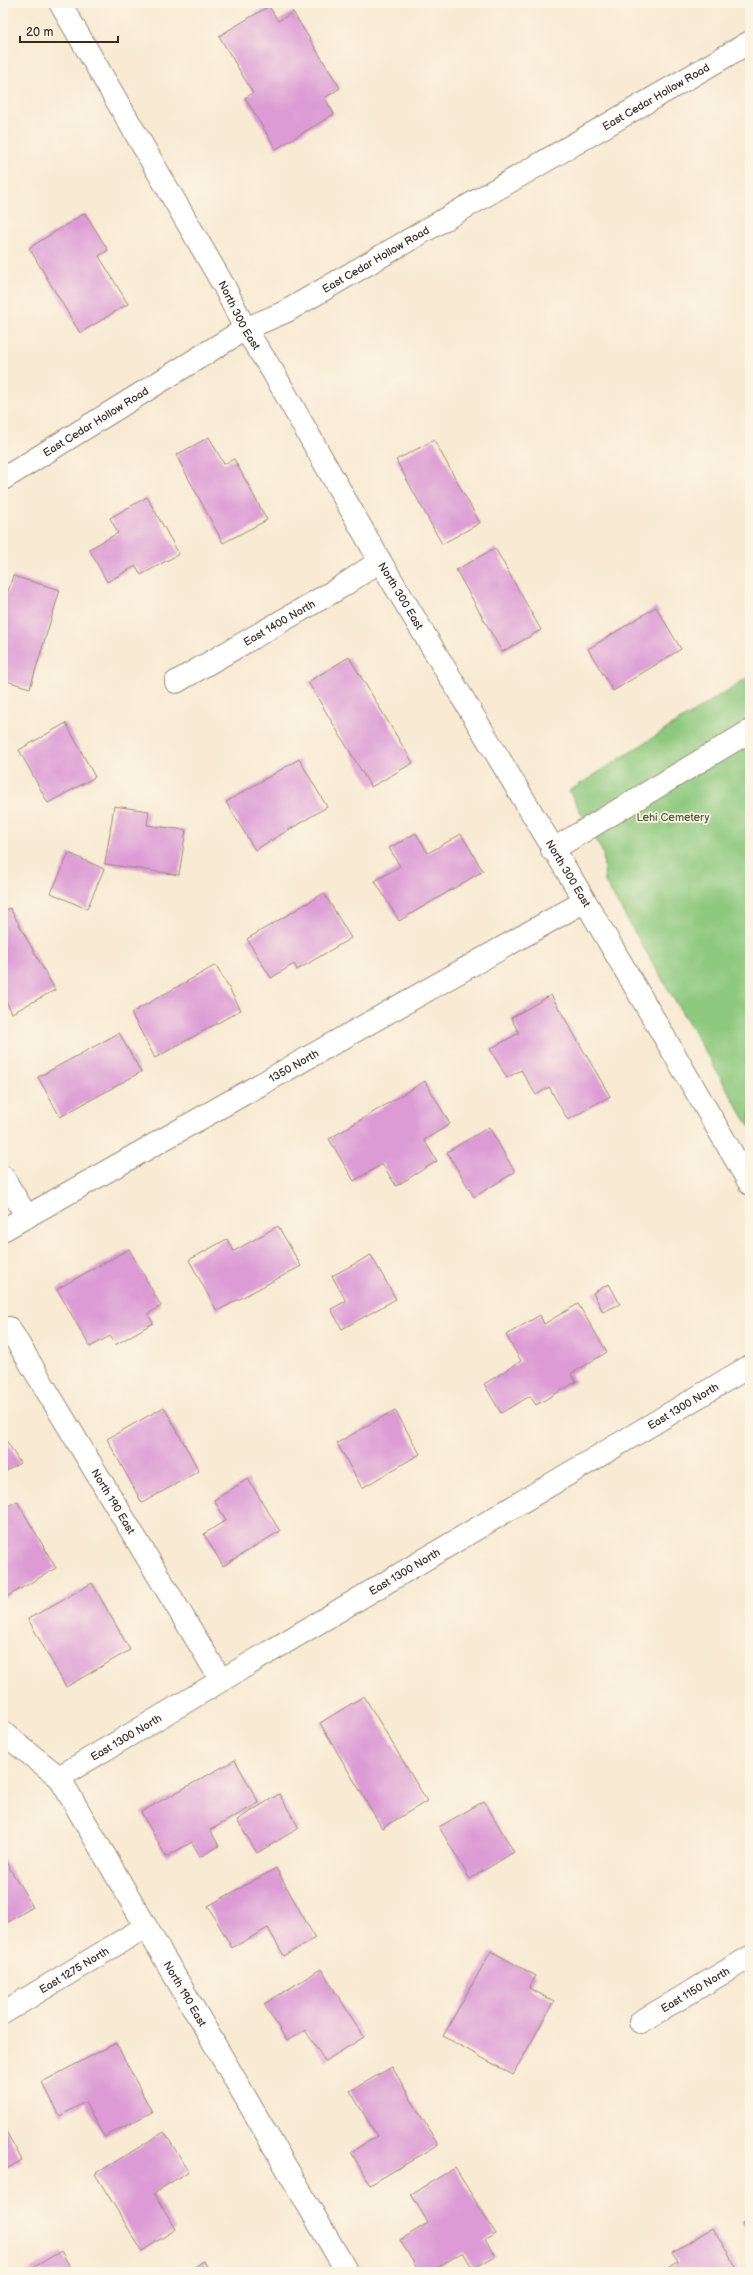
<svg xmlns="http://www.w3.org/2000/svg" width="753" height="2275" font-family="'Balsamiq Sans',sans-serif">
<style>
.green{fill:#8cc87d;stroke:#64794e}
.building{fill:#dc9bd5}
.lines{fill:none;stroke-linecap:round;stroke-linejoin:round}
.minor-casing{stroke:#9a8a78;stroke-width:24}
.minor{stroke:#fff;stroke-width:22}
.labels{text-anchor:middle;stroke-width:3.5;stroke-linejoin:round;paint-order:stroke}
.street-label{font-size:11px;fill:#3b2a1e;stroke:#fcf5e5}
.park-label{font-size:11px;fill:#53593a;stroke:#fcf5e5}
</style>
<rect width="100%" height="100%" fill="#fcf5e5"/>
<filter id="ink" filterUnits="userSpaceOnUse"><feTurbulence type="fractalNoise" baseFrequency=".025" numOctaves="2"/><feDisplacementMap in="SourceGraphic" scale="8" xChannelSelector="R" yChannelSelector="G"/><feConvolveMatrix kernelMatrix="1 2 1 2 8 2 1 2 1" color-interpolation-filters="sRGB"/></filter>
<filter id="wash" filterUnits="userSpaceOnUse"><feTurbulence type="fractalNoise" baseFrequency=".012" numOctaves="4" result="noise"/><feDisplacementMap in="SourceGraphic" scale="16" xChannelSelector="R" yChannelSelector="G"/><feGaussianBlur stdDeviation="0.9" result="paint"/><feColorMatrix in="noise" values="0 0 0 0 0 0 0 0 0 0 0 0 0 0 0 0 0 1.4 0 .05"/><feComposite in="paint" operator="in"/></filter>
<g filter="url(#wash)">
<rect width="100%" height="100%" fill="#f8ead3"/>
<path class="green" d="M750 676V1128L605 882 603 853 569 791Z"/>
<g id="blocks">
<g class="building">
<path d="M269 6 278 21 293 12 340 88 325 98 334 114 276 149 245 98 253 93 219 36Z"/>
<path d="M85 213 108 250 99 256 128 304 80 333 29 248Z"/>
<path d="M209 437 224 464 234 459 267 520 223 543 176 455Z"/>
<path d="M434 440 480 523 442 544 396 460Z"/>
<path d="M147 497 179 554 141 575 136 566 107 582 89 549 118 533 110 518Z"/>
<path d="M495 548 541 630 502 652 456 570Z"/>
<path d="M13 576 60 590 30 688 3 680V593L7 594Z"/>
<path d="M656 607 681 649 613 691 588 649Z"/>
<path d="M349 657 413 763 371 787 308 682Z"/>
<path d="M66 723 95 777 48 803 19 750Z"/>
<path d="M299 759 327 807 255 850 226 802Z"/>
<path d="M114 806 149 811 147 825 186 830 179 875 105 864Z"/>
<path d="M416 833 428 853 461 834 483 871 399 921 375 881 400 866 389 848Z"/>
<path d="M69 853 104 869 87 909 51 893Z"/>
<path d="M324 893 351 938 297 970 294 964 271 978 247 939Z"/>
<path d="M10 908 55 990 12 1013 3 996V912Z"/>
<path d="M216 965 241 1010 155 1058 131 1013Z"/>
<path d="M551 995 610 1096 568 1120 549 1087 536 1095 521 1070 507 1078 490 1049 519 1033 511 1018Z"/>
<path d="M119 1033 141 1072 60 1117 38 1077Z"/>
<path d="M425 1081 450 1124 424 1140 437 1161 396 1186 382 1164 354 1181 329 1139Z"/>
<path d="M489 1127 515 1172 474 1197 447 1152Z"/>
<path d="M278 1226 301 1266 217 1311 189 1260 227 1239 234 1251Z"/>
<path d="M129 1249 161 1306 148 1314 153 1323 115 1345 110 1336 90 1347 57 1289Z"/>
<path d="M371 1255 396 1299 342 1329 331 1309 346 1301 332 1276Z"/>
<path d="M609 1284 620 1304 603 1312 593 1293Z"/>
<path d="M578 1304 607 1352 571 1374 576 1382 536 1405 530 1396 501 1413 484 1384 521 1361 506 1335 540 1315 544 1324Z"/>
<path d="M164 1407 199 1471 142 1503 107 1439Z"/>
<path d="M395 1410 420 1454 362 1488 337 1443Z"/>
<path d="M3 1435 20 1463 3 1473Z"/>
<path d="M248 1479 280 1531 223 1566 204 1534 226 1520 214 1500Z"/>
<path d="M17 1501 56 1568 3 1599V1509Z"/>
<path d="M92 1583 130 1650 66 1687 28 1619Z"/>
<path d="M364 1696 427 1801 382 1828 320 1723Z"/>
<path d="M235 1760 259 1803 210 1830 219 1846 200 1857 192 1842 166 1857 141 1812Z"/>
<path d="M279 1794 299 1828 257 1853 237 1820Z"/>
<path d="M484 1801 514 1852 470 1879 439 1827Z"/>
<path d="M3 1857 33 1907 3 1925Z"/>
<path d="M276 1868 315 1938 284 1956 268 1928 232 1948 208 1906Z"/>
<path d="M491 1951 536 1976 529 1988 554 2001 513 2075 443 2036Z"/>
<path d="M321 1969 364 2037 325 2061 305 2030 287 2041 264 2004Z"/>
<path d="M116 2043 152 2112 104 2137 85 2102 60 2116 42 2082Z"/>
<path d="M392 2067 438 2145 370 2185 351 2152 377 2136 350 2091Z"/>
<path d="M3 2126 22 2160 3 2171Z"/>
<path d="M164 2132 189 2171 154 2193 176 2229 142 2251 95 2174Z"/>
<path d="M455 2168 496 2234 485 2240 495 2256 473 2269 463 2252 430 2272H419L400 2240 428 2223 411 2194Z"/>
<path d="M750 2218V2236L742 2223Z"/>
<path d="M712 2228 740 2272H662L678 2262 672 2253Z"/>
<path d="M61 2251 73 2272H26Z"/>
<path d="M204 2261 210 2272H186Z"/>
<path d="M234 2268 236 2272H226Z"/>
</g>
</g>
</g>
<g filter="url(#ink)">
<use href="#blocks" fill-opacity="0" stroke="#9a8a78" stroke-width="1"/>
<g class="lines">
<g class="minor-casing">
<g id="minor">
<path id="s1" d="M60 3 224 286 245 329 273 372 380 561 585 901 750 1184"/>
<path id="s2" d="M3 479 245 329 285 312 750 42"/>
<path id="s3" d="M176 682 341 587 380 561"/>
<path d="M552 850 750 731"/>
<path d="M3 1177 27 1217"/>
<path id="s4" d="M3 1230 585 901"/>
<path id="s5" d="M3 1331 9 1328 221 1680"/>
<path id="s6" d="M3 1733 59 1777 347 2272"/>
<path id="s7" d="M59 1777 750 1366"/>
<path id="s8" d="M3 2013 145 1927"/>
<path id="s9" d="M640 2022 750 1957"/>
</g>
</g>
<use href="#minor" class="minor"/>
</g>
</g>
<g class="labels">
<g class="street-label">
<text dy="4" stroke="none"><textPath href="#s2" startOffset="757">East Cedar Hollow Road</textPath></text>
<text dy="4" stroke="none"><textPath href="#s2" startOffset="433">East Cedar Hollow Road</textPath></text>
<text dy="4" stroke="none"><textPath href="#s1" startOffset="360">North 300 East</textPath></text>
<text dy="4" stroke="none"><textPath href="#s2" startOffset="109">East Cedar Hollow Road</textPath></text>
<text dy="4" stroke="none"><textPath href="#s1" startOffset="684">North 300 East</textPath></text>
<text dy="4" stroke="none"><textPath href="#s3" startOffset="119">East 1400 North</textPath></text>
<text dy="4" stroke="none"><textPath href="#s1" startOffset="1008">North 300 East</textPath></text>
<text dy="4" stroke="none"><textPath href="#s4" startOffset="334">1350 North</textPath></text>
<text dy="4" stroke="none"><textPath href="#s7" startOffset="726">East 1300 North</textPath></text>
<text dy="4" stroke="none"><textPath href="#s5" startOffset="209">North 190 East</textPath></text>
<text dy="4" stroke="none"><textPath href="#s7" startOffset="402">East 1300 North</textPath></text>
<text dy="4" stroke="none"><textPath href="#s7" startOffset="78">East 1300 North</textPath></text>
<text dy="4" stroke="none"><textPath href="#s8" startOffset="83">East 1275 North</textPath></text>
<text dy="4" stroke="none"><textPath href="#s9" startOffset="64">East 1150 North</textPath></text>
<text dy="4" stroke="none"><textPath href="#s6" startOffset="322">North 190 East</textPath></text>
</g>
<g class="park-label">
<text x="673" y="821">Lehi Cemetery</text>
</g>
</g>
<rect width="753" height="2275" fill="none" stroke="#fcf5e5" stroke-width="16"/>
<path d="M20 36v6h98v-6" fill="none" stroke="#3b2a1e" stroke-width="2"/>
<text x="26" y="36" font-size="12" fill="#3b2a1e" stroke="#fcf5e5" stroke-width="3" paint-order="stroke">20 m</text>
</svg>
